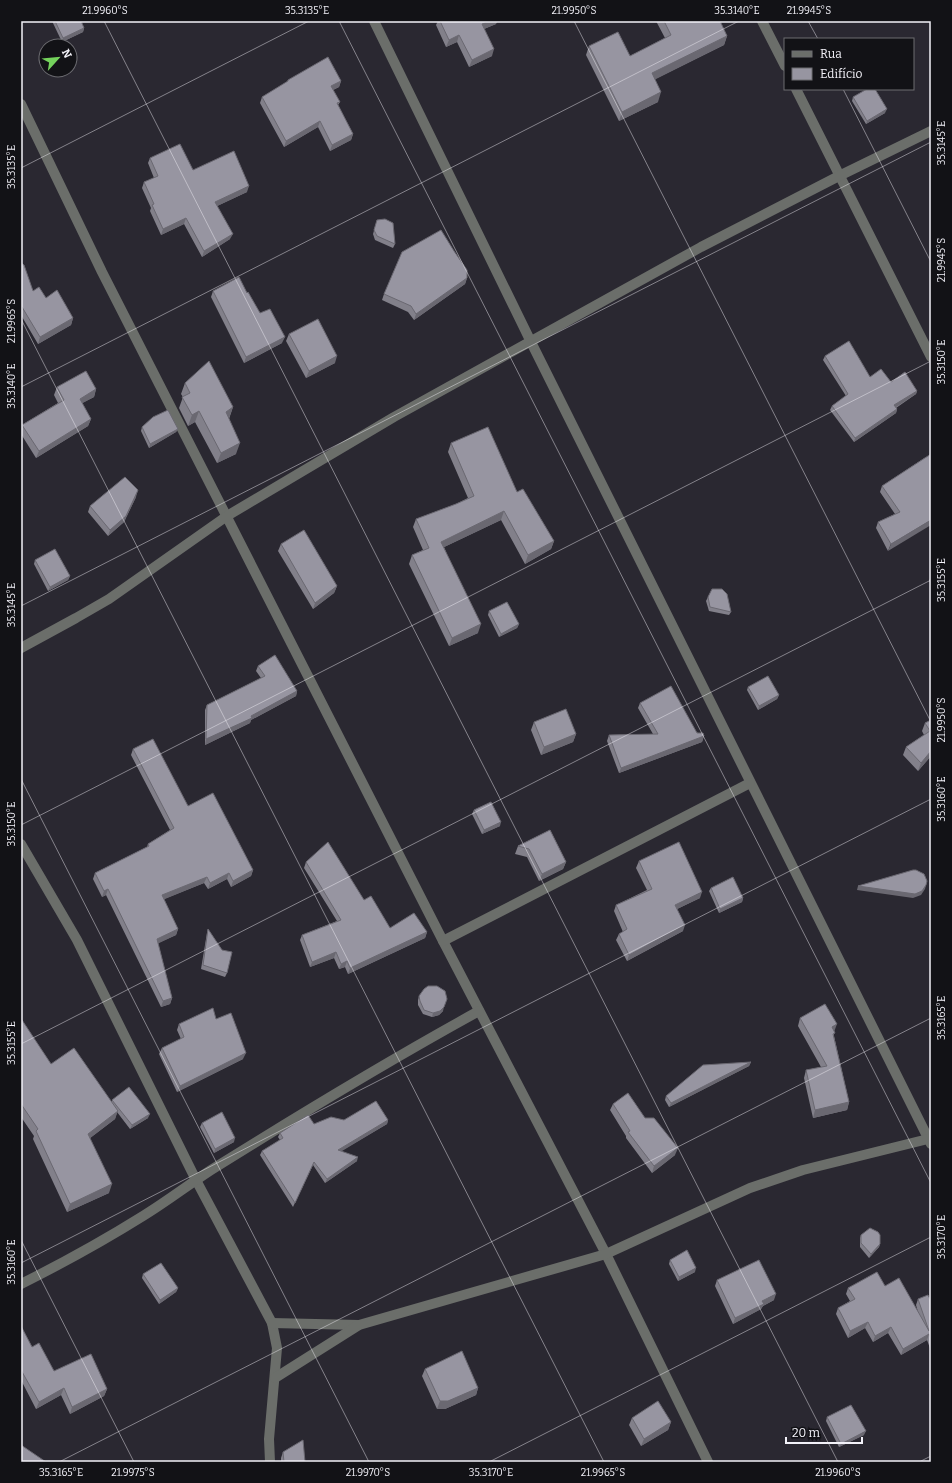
<svg xmlns="http://www.w3.org/2000/svg" width="952" height="1483" font-family="Bitter,serif">
<style>
.lines{fill:none;stroke-linecap:round;stroke-linejoin:round}
.minor{stroke:#6b6e6a;stroke-width:10}
.wall{fill:#82808a}
.shaded-wall{fill:#6a6871}
.building{fill:#9795a1;stroke:#6a6871}
.ticks{fill:none;stroke:#f3f2f9;stroke-width:1;stroke-opacity:0.45}
.neatline{fill:none;stroke:#f3f2f9;stroke-width:1.5}
.ticks-label{font-size:10px;text-anchor:middle;fill:#f3f2f9}
</style>
<rect width="100%" height="100%" fill="#2a2831"/>
<g class="lines">
<g class="minor">
<path d="M374 21 531 342 931 1144"/>
<path d="M762 21 785 66"/>
<path d="M796 89 931 357"/>
<path d="M21 104 102 272 443 941 606 1254 708 1462"/>
<path d="M21 648 76 618 109 599 227 516 394 417 701 247 839 176 931 131"/>
<path d="M21 844 77 940 196 1180 272 1323 277 1348 269 1439 270 1462"/>
<path d="M443 941 750 783"/>
<path d="M21 1284C63 1263 103 1241 143 1216 166 1202 188 1185 211 1170 299 1115 388 1061 479 1011"/>
<path d="M272 1323 359 1325"/>
<path d="M275 1378 359 1325 606 1254 750 1188 803 1170 928 1139"/>
</g>
</g>
<g class="wall">
<path d="M52 21H81L84 28 83 32 62 42Z"/>
<path d="M438 21H497L496 24 484 29 492 56 469 67 457 42 446 47 436 25Z"/>
<path d="M656 21H720L727 36 724 45 655 79 658 102 619 121 586 55 589 46 630 56 665 38Z"/>
<path d="M288 80 341 81 339 87 333 90 340 102 338 105 353 134 351 140 330 151 318 127 284 147 260 103 262 97 287 82Z"/>
<path d="M853 97 885 113 866 124 852 101Z"/>
<path d="M150 158 193 170 247 192 217 206 230 239 202 257 184 224 161 235 150 211 151 208 142 188 144 182 154 178 148 163Z"/>
<path d="M377 220 395 244 393 248 375 240 373 234Z"/>
<path d="M21 263 33 291 46 298 73 318 71 325 38 344 21 315Z"/>
<path d="M467 278 465 284 414 320 408 312 382 300 384 294Z"/>
<path d="M213 291 247 293 260 313 282 343 244 363 211 297Z"/>
<path d="M289 334 335 363 306 378 286 341Z"/>
<path d="M825 356 870 377 891 382 917 391 916 394 896 408 897 409 896 413 854 442 830 410 832 406 846 396 823 360Z"/>
<path d="M185 383 233 407 229 419 236 454 217 463 195 422 188 426 179 408 183 397 181 394Z"/>
<path d="M57 387 96 389 94 397 82 403 91 419 88 426 36 458 21 434V428L22 425 58 403 54 395Z"/>
<path d="M142 427 178 429 176 432 149 448 141 431Z"/>
<path d="M451 443 517 492 554 541 551 549 525 564 501 520 444 547 478 633 449 646 409 564 412 555 423 550 413 527 416 519 456 504 468 498 448 452Z"/>
<path d="M926 457 888 551 876 528 878 522 895 514 880 492 882 486Z"/>
<path d="M136 497 124 522 108 536 88 512 90 506Z"/>
<path d="M281 544 337 586 334 593 313 609 278 551Z"/>
<path d="M35 560 70 576 68 580 48 591 34 564Z"/>
<path d="M931 576V584L929 581Z"/>
<path d="M708 597 731 612 729 615 709 611 706 601Z"/>
<path d="M489 611 519 624 517 628 499 637 488 615Z"/>
<path d="M258 666 297 691 296 696 251 720 250 723 205 745V710L207 705 261 678 256 671Z"/>
<path d="M748 687 779 695 777 699 758 710 747 690Z"/>
<path d="M640 703 704 736 702 742 619 773 607 741 609 735 653 734 638 708Z"/>
<path d="M931 720V756L918 771 903 755 906 747 924 735 922 731 925 723Z"/>
<path d="M534 722 576 734 573 742 541 755 531 730Z"/>
<path d="M133 749 188 806 253 870 251 876 231 887 227 879 208 889 204 883 164 899 178 929 176 935 158 943 172 998 170 1004 161 1007 106 895 102 897 93 879 95 873 147 847 148 844 170 830 131 755Z"/>
<path d="M474 810 500 826 482 834 472 814Z"/>
<path d="M550 830 566 862 563 869 539 881 527 857 515 854 518 846Z"/>
<path d="M639 861 700 898 677 909 683 931 627 961 616 940 619 934 623 932 614 911 616 905 647 890 636 868Z"/>
<path d="M306 862 364 900 390 928 427 932 425 938 348 974 345 967 339 969 334 958 310 967 300 940 302 935 337 921 304 868Z"/>
<path d="M711 888 743 898 742 902 719 913 709 891Z"/>
<path d="M208 929 222 950 227 973 225 977 201 969 207 933Z"/>
<path d="M419 996 443 1011 439 1015 432 1017 423 1014 418 1005V1000Z"/>
<path d="M800 1018 834 1031V1036L849 1102 847 1110 813 1118 804 1078 806 1070 821 1067 798 1026Z"/>
<path d="M216 1019 243 1059 177 1092 159 1054 162 1048 181 1039 177 1030 179 1024Z"/>
<path d="M21 1020 51 1064 112 1102V1100L148 1118 130 1129 117 1112 115 1119 90 1138 109 1193 67 1212 33 1139 34 1136 21 1117Z"/>
<path d="M751 1062 749 1066 669 1107 665 1100 666 1096Z"/>
<path d="M613 1104 645 1118 675 1155 652 1173 626 1138V1136L610 1110Z"/>
<path d="M344 1120H388L387 1124 341 1151 357 1161 325 1183 313 1165 293 1207 260 1155 262 1151 280 1140 278 1137 280 1133 314 1124Z"/>
<path d="M202 1123 234 1142 214 1153 200 1127Z"/>
<path d="M861 1235 880 1244 879 1247 869 1258 860 1247V1238Z"/>
<path d="M670 1260 695 1272 678 1281 669 1264Z"/>
<path d="M143 1274 178 1288 176 1292 159 1304 142 1278Z"/>
<path d="M717 1280 774 1300 763 1306 761 1309 733 1324 715 1286Z"/>
<path d="M885 1286 918 1312 916 1305 918 1299 931 1301V1351L927 1340 901 1355 888 1333 873 1342 865 1328 848 1338 836 1314 838 1308 850 1301 846 1294 848 1288Z"/>
<path d="M21 1326 32 1347 54 1371 107 1389 104 1396 70 1414 61 1395 36 1409 21 1380Z"/>
<path d="M425 1369 478 1388 476 1395 445 1409H437L422 1376Z"/>
<path d="M827 1417 864 1435 839 1447 826 1421Z"/>
<path d="M632 1418 671 1422 668 1430 641 1446 629 1425Z"/>
<path d="M283 1452 305 1462H281V1458Z"/>
</g>
<g class="shaded-wall">
<path d="M489 21H497L496 24 479 31 482 24Z"/>
<path d="M84 28 83 32 62 42 63 38Z"/>
<path d="M459 35 457 42 446 47 449 40Z"/>
<path d="M727 36 724 45 648 83 652 73Z"/>
<path d="M494 49 492 56 469 67 472 60Z"/>
<path d="M341 81 339 87 329 92 331 86Z"/>
<path d="M661 92 658 102 619 121 622 112Z"/>
<path d="M887 109 885 113 866 124 867 121Z"/>
<path d="M320 121 318 127 284 147 286 141Z"/>
<path d="M353 134 351 140 330 151 332 145Z"/>
<path d="M249 186 247 192 213 208 215 202Z"/>
<path d="M186 218 184 224 161 235 163 229Z"/>
<path d="M233 234 230 239 202 257 204 251Z"/>
<path d="M467 278 465 284 414 320 416 314Z"/>
<path d="M73 318 71 325 38 344 40 337Z"/>
<path d="M285 337 282 343 244 363 246 357Z"/>
<path d="M337 356 335 363 306 378 309 371Z"/>
<path d="M96 389 94 397 77 406 80 399Z"/>
<path d="M917 391 916 394 893 409 894 405Z"/>
<path d="M233 407 229 418 222 422 226 412Z"/>
<path d="M897 409 896 413 854 442 855 438Z"/>
<path d="M199 411 195 422 188 426 192 415Z"/>
<path d="M91 419 88 426 36 458 39 451Z"/>
<path d="M178 429 176 432 149 448 150 444Z"/>
<path d="M240 443 236 454 217 463 221 453Z"/>
<path d="M138 490 136 497 124 522 108 536 110 530Z"/>
<path d="M504 511 501 520 438 550 441 542Z"/>
<path d="M931 520V525L888 551 891 544Z"/>
<path d="M554 541 551 549 525 564 528 555Z"/>
<path d="M70 576 68 580 48 591 50 587Z"/>
<path d="M337 586 334 593 313 609 315 603Z"/>
<path d="M481 624 478 633 449 646 452 638Z"/>
<path d="M519 624 517 628 499 637 501 634Z"/>
<path d="M297 691 296 696 251 720 250 723 205 745 206 739 251 716Z"/>
<path d="M779 695 777 699 758 710 759 706Z"/>
<path d="M576 734 573 742 541 755 544 747Z"/>
<path d="M704 736 702 742 619 773 621 768Z"/>
<path d="M931 751V756L918 771 921 763Z"/>
<path d="M501 822 500 826 482 834 484 830Z"/>
<path d="M566 862 563 869 539 881 542 874Z"/>
<path d="M253 870 251 876 231 887 233 881Z"/>
<path d="M229 873 227 879 208 889 210 883Z"/>
<path d="M207 877 204 883 160 901 162 895Z"/>
<path d="M926 885 925 889 921 895 913 898 857 890 858 886Z"/>
<path d="M108 889 106 895 102 897 104 891Z"/>
<path d="M702 892 700 898 673 911 675 905Z"/>
<path d="M743 898 742 902 719 913 720 909Z"/>
<path d="M685 925 683 931 627 961 629 955Z"/>
<path d="M178 929 176 935 155 945 157 939Z"/>
<path d="M427 932 425 938 348 974 350 968Z"/>
<path d="M336 952 334 958 310 967 312 962Z"/>
<path d="M347 961 345 967 339 969 341 964Z"/>
<path d="M172 998 170 1004 161 1007 163 1001Z"/>
<path d="M444 1007 443 1011 439 1015 432 1017 433 1013Z"/>
<path d="M837 1024 834 1032 832 1027Z"/>
<path d="M246 1053 243 1059 177 1092 180 1086Z"/>
<path d="M751 1062 749 1066 669 1107 671 1103Z"/>
<path d="M849 1102 847 1110 813 1118 815 1110Z"/>
<path d="M118 1111 115 1119 85 1142 88 1134Z"/>
<path d="M150 1114 148 1118 130 1129 132 1125Z"/>
<path d="M388 1120 387 1124 337 1154 338 1150Z"/>
<path d="M235 1138 234 1142 214 1153 215 1149Z"/>
<path d="M678 1148 675 1155 652 1173 654 1166Z"/>
<path d="M358 1157 357 1161 325 1183 327 1179Z"/>
<path d="M112 1184 109 1193 67 1212 70 1204Z"/>
<path d="M880 1244 879 1247 869 1258 871 1254Z"/>
<path d="M696 1268 695 1272 678 1281 679 1277Z"/>
<path d="M178 1288 176 1292 159 1304 160 1300Z"/>
<path d="M776 1294 774 1300 763 1306 761 1309 733 1324 735 1318 762 1301Z"/>
<path d="M868 1322 865 1328 848 1338 850 1331Z"/>
<path d="M891 1327 888 1333 873 1342 875 1336Z"/>
<path d="M929 1334 927 1340 901 1355 903 1349Z"/>
<path d="M64 1388 61 1395 36 1409 39 1402Z"/>
<path d="M478 1388 476 1395 445 1409H437L440 1401Z"/>
<path d="M107 1389 104 1396 70 1414 72 1407Z"/>
<path d="M671 1422 668 1430 641 1446 644 1439Z"/>
<path d="M866 1431 864 1435 839 1447 841 1444Z"/>
</g>
<g class="building">
<path d="M55 21H81L84 28 63 38Z"/>
<path d="M440 21H489L482 24 494 49 472 60 459 35 449 40Z"/>
<path d="M664 21H720L727 36 652 73 661 92 622 112 589 46 618 32 630 56 671 35Z"/>
<path d="M328 57 341 81 331 86 340 102 337 103 353 134 332 145 320 121 286 141 262 97 288 81V80Z"/>
<path d="M867 89H875L887 109 867 121 853 97Z"/>
<path d="M180 144 193 170 234 151 249 186 215 202 233 234 204 251 186 218 163 229 152 205 154 204 144 182 158 176 150 158Z"/>
<path d="M385 219 393 223 395 244 377 236 374 230 377 220Z"/>
<path d="M441 230 454 251 467 270V278L416 314 411 306 384 294 402 252Z"/>
<path d="M21 263 24 265 33 291 39 287 46 298 57 290 73 318 40 337 22 307 21 308Z"/>
<path d="M239 277 247 293 248 292 260 313 270 309 285 337 246 357 213 291Z"/>
<path d="M318 319 337 356 309 371 289 334Z"/>
<path d="M849 341 870 377 881 369 891 382 905 372 917 391 894 405 897 409 855 438 832 406 848 394 825 356Z"/>
<path d="M209 361 233 407 226 412 240 443 221 453 199 411 192 415 182 397 190 393 185 383Z"/>
<path d="M86 371 96 389 80 399 91 419 39 451 22 425 64 400 57 387Z"/>
<path d="M168 410 178 429 150 444 142 427 153 417Z"/>
<path d="M488 427 517 492 523 489 554 541 528 555 504 511 441 542 481 624 452 638 412 555 429 548 416 519 456 504 474 496 451 443Z"/>
<path d="M931 454V520L891 544 878 522 900 512 882 486Z"/>
<path d="M125 477 138 490 126 516 110 530 90 506Z"/>
<path d="M304 530 337 586 315 603 281 544Z"/>
<path d="M55 549 70 576 50 587 35 560Z"/>
<path d="M712 589H722L727 594 731 612 710 607 708 597Z"/>
<path d="M507 602 519 624 501 634 489 611Z"/>
<path d="M275 655 297 691 251 716 252 718 206 739 207 705 265 676 258 666Z"/>
<path d="M768 676 779 695 759 706 748 687Z"/>
<path d="M671 686 697 733H703L704 736 621 768 609 735 658 734 640 703Z"/>
<path d="M566 709 576 734 544 747 534 722Z"/>
<path d="M931 720V751L921 763 906 747 930 731 925 723Z"/>
<path d="M153 739 188 806 213 793 253 870 233 881 229 873 210 883 207 877 162 895 178 929 157 939 172 998 163 1001 108 889 104 891 95 873 149 846 148 844 174 828 133 749Z"/>
<path d="M491 802 501 822 484 830 474 810Z"/>
<path d="M550 830 566 862 542 874 529 849 518 846Z"/>
<path d="M328 842 364 900 371 896 390 928 414 913 427 932 350 968 347 961 341 964 336 952 312 962 302 935 341 920 306 862Z"/>
<path d="M679 842 702 892 675 905 685 925 629 955 619 934 627 929 616 905 652 889 639 861Z"/>
<path d="M913 870H916L924 874 927 881 926 885 922 891 915 894 858 886Z"/>
<path d="M733 877 743 898 720 909 711 888Z"/>
<path d="M208 929 222 950 232 952 227 973 203 965Z"/>
<path d="M428 986H437L445 991 447 999 444 1007 440 1011 433 1013 424 1010 420 1001 419 996 424 989Z"/>
<path d="M825 1004 837 1024 832 1027 835 1033 833 1034 849 1102 815 1110 806 1070 827 1066 800 1018Z"/>
<path d="M213 1008 216 1019 231 1013 246 1053 180 1086 162 1048 184 1037 179 1024Z"/>
<path d="M21 1020H22L51 1064 74 1048 118 1111 88 1134 112 1184 70 1204 36 1131 38 1129 21 1104Z"/>
<path d="M751 1062 671 1103 666 1096 703 1065Z"/>
<path d="M129 1087 150 1114 132 1125 112 1100Z"/>
<path d="M628 1093 645 1118H654L678 1148 654 1166 628 1132 630 1131 613 1104Z"/>
<path d="M376 1101 388 1120 338 1150 358 1157 327 1179 314 1162 295 1203 262 1151 283 1138 280 1133 308 1115 314 1124 331 1117 344 1120Z"/>
<path d="M222 1112 235 1138 215 1149 202 1123Z"/>
<path d="M870 1228 878 1232 880 1235V1244L871 1254 861 1243V1235Z"/>
<path d="M687 1250 696 1268 679 1277 670 1260Z"/>
<path d="M759 1260 776 1294 762 1301 764 1304 735 1318 717 1280Z"/>
<path d="M161 1263 178 1288 160 1300 143 1274Z"/>
<path d="M877 1272 885 1286 899 1278 929 1331 918 1299 928 1295 931 1301V1339L929 1334 903 1349 891 1327 875 1336 868 1322 850 1331 838 1308 855 1299 848 1288Z"/>
<path d="M21 1326 32 1347 39 1343 54 1371 91 1354 107 1389 72 1407 64 1388 39 1402 21 1370Z"/>
<path d="M462 1351 478 1388 448 1401H440L425 1369Z"/>
<path d="M658 1401 671 1422 644 1439 632 1418Z"/>
<path d="M851 1405 866 1431 841 1444 827 1417Z"/>
<path d="M303 1440 305 1462H284L283 1452Z"/>
<path d="M21 1445 46 1462H21Z"/>
</g>
<path class="ticks" d="M104 21 838 1462M339 21 931 1183M574 21 931 722M808 21 818 39M843 89 931 262M21 168 309 21M21 319 604 1462M21 387 739 21M21 606 931 142M21 779 369 1462M21 825 931 361M21 1044 931 580M21 1240 134 1462M21 1263 931 799M59 1462 931 1018M489 1462 931 1237M919 1462 931 1456"/>
<rect width="952" height="1483" fill="none" stroke="#121216" stroke-width="44"/>
<rect x="784" y="38" width="130" height="52" fill="#121216" stroke="#6c6c71"/>
<rect x="792" y="51" width="20" height="6" fill="#6b6e6a" stroke="#6c6c71"/>
<text x="820" y="58" font-size="12" fill="#f3f2f9">Rua</text>
<rect x="792" y="68" width="20" height="12" fill="#9795a1" stroke="#6c6c71"/>
<text x="820" y="78" font-size="12" fill="#f3f2f9">Edifício</text>
<g transform="translate(58 58) rotate(63)"><circle r="19" fill="#121216" stroke="#6c6c71"/>
<path d="M0-3L7 15L0 10L-7 15Z" fill="#74d25c"/>
<text y="-6" font-size="11" font-weight="bold" text-anchor="middle" fill="#f3f2f9">N</text>
</g>
<path d="M786 1437v6h76v-6" fill="none" stroke="#f3f2f9" stroke-width="2"/>
<text x="792" y="1437" font-size="12" fill="#f3f2f9" stroke="#121216" stroke-width="3" paint-order="stroke">20 m</text>
<rect x="22" y="22" width="908" height="1439" class="neatline"/>
<g class="ticks-label">
<text x="105" y="14">21.9960°S</text>
<text x="307" y="14">35.3135°E</text>
<text x="574" y="14">21.9950°S</text>
<text x="737" y="14">35.3140°E</text>
<text x="809" y="14">21.9945°S</text>
<text transform="translate(941 143) rotate(-90)" y="4">35.3145°E</text>
<text transform="translate(11 167) rotate(-90)" y="4">35.3135°E</text>
<text transform="translate(941 260) rotate(-90)" y="4">21.9945°S</text>
<text transform="translate(11 321) rotate(-90)" y="4">21.9965°S</text>
<text transform="translate(941 362) rotate(-90)" y="4">35.3150°E</text>
<text transform="translate(11 386) rotate(-90)" y="4">35.3140°E</text>
<text transform="translate(941 580) rotate(-90)" y="4">35.3155°E</text>
<text transform="translate(11 605) rotate(-90)" y="4">35.3145°E</text>
<text transform="translate(941 720) rotate(-90)" y="4">21.9950°S</text>
<text transform="translate(941 799) rotate(-90)" y="4">35.3160°E</text>
<text transform="translate(11 824) rotate(-90)" y="4">35.3150°E</text>
<text transform="translate(941 1018) rotate(-90)" y="4">35.3165°E</text>
<text transform="translate(11 1043) rotate(-90)" y="4">35.3155°E</text>
<text transform="translate(941 1237) rotate(-90)" y="4">35.3170°E</text>
<text transform="translate(11 1262) rotate(-90)" y="4">35.3160°E</text>
<text x="61" y="1476">35.3165°E</text>
<text x="133" y="1476">21.9975°S</text>
<text x="368" y="1476">21.9970°S</text>
<text x="491" y="1476">35.3170°E</text>
<text x="603" y="1476">21.9965°S</text>
<text x="838" y="1476">21.9960°S</text>
</g>
</svg>
